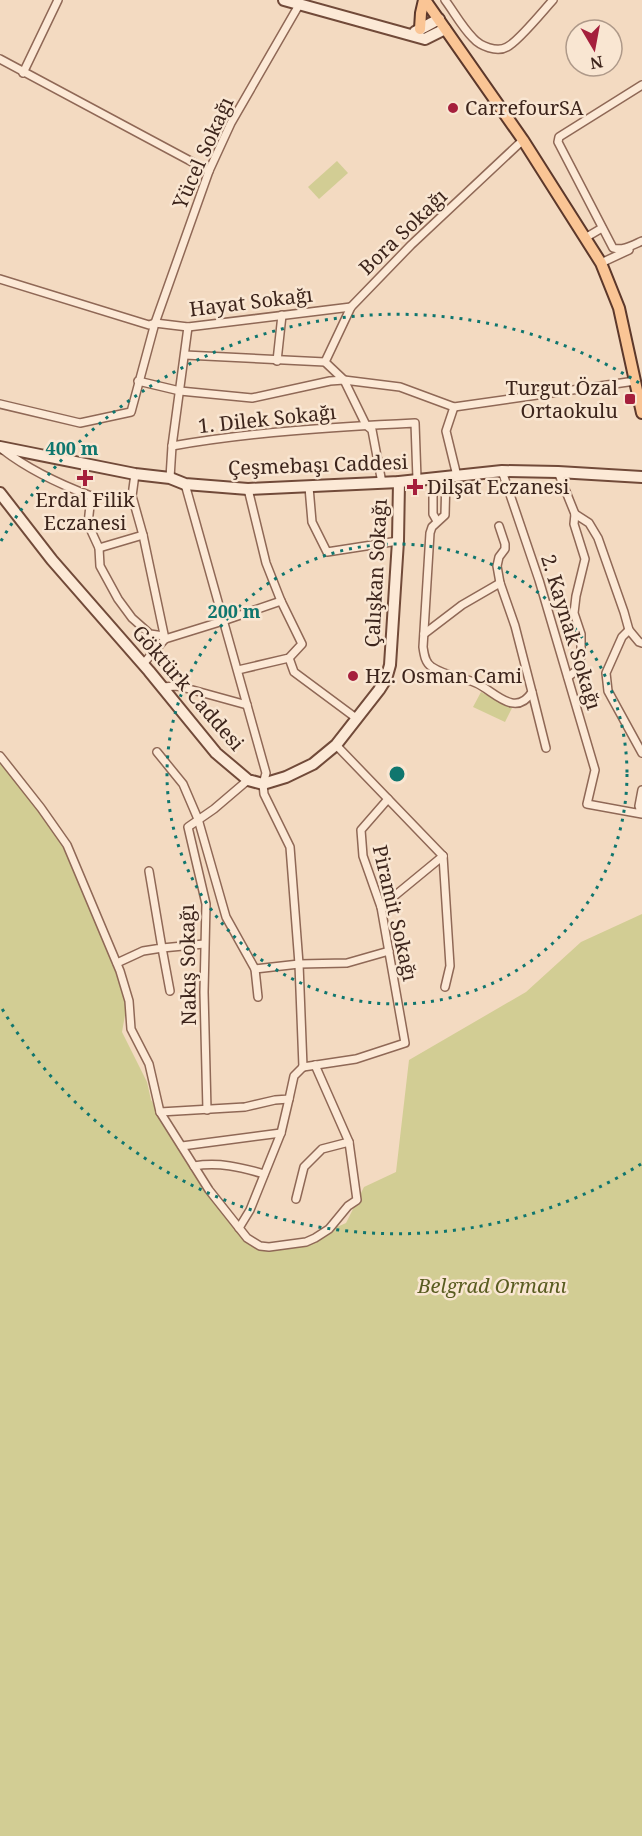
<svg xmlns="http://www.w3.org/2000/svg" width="642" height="1836" font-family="'Noto Serif',serif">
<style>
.green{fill:#d2cd94}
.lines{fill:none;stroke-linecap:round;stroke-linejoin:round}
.street-casing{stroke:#8f6856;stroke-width:10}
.secondary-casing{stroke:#714a39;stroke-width:14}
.primary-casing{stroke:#5c382b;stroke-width:14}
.street{stroke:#fce9d6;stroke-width:7}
.secondary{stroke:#fce9d6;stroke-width:10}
.primary{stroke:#fac595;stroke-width:10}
.ring{fill:none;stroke:#0f766e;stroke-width:3;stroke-dasharray:3 6}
.poi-dot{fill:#a51f3c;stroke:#f9e6d2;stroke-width:2}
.labels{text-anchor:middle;stroke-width:5;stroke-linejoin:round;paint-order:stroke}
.poi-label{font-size:20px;fill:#3d251c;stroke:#f9e6d2;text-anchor:start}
.street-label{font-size:20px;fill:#3d251c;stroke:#f9e6d2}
.park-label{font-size:20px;font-style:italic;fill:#595c20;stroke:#f9e6d2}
.centre{fill:#0f766e;stroke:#f9e6d2;stroke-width:3}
.ring-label{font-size:18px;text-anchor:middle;font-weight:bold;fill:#0f766e;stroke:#f9e6d2;stroke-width:5;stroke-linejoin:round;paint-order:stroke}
</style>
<rect width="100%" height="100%" fill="#f3dac1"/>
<g class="green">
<path d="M337 161 348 173 319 199 308 187Z"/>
<path d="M481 692 512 708 505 722 473 707Z"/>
<path d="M0 759 25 786 66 850 112 954 127 1004 122 1032 147 1082 151 1100 208 1186 249 1238 273 1245 314 1237 346 1223 364 1187 396 1172 409 1060 526 992 581 942 642 914V1836H0Z"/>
</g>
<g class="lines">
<g class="street-casing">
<g id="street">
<path d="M445 0C454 12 462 27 473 38 480 46 497 53 507 47 518 42 543 11 553 0"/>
<path d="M0 59 209 171"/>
<path d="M23 73 58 0"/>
<path d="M642 85 559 137 558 142 613 248C623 251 633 245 642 241"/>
<path d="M585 238 602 228"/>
<path d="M601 263 629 250"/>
<path d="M0 279 149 325 155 323 188 327 351 307"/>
<path d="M185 355 325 362 344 380 366 425 372 430 382 483"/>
<path d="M277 361 282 315"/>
<path d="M325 362 351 307 411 245 523 140"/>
<path d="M138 381 180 391 252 398 330 381 344 380 400 387 454 407 635 381"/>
<path d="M0 404 80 423 131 412 155 323 209 171 231 123 299 5"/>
<path d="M454 407 446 431 457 476"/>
<path d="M172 446C252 432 334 427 415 423L417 479"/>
<path d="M2 449C29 470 59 484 91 496L88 524 99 548 100 566 118 599 132 618 150 634 164 636"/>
<path d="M502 471 539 580 595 770 587 804 642 814 639 806 642 790"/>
<path d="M558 472 575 514 574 524 585 559 576 596 574 613 581 634V656L577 670 568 677"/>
<path d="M135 474 132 496 143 535 165 639"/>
<path d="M446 477 445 515 432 527 430 533 423 647C424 654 425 663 432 667 445 676 462 677 476 683 493 690 515 719 532 692L515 626 500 583 497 566 499 557 505 549V544L499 526"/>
<path d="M170 478 172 446 188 327"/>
<path d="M433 478V514L437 521"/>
<path d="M185 484 266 773 263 784 264 794 290 847 299 964 303 1067"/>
<path d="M309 487 312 522 327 552 398 541"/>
<path d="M575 514 589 523 598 538 624 612 629 630 639 642 642 643"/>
<path d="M99 548 143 535"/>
<path d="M629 630 622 637 606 673 608 691 642 753"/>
<path d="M424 634 462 605 500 583"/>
<path d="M289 658 294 672 356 718"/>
<path d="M143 664 165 639 223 621 281 601"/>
<path d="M238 670 289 658 302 644 281 601 266 563 248 489"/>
<path d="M161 687 178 686 247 705"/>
<path d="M532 692 546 748"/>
<path d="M336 745 443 856"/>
<path d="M157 752 183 784 198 819 226 917 255 969 258 997"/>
<path d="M0 756 41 808 67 845 120 971 129 1001 131 1029 149 1064 160 1112 209 1190 247 1238 260 1246 269 1247 306 1242 315 1238 329 1229 348 1206 357 1200 349 1142 315 1065"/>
<path d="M443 856 450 966 445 987"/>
<path d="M381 907 443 856"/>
<path d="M117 963 143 951 162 948 149 871"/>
<path d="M255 969 299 964 347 963 389 951"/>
<path d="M170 991 162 948 204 944"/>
<path d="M303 1067 356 1059 405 1043 381 907 363 856 361 830 388 799"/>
<path d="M207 1110 204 992 206 904 188 827 214 809 248 780"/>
<path d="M160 1112 245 1107 275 1100 289 1099 294 1076 303 1067"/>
<path d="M182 1146 281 1133"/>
<path d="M194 1166C219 1162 240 1167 264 1174"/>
<path d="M296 1199 304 1167 322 1149 349 1142"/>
<path d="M239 1228 250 1210 281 1133 289 1099"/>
</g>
</g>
<g class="secondary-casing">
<g id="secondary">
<path d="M284 0 425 39 445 29"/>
<path d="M415 32 439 19"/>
<path d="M0 447 135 474 170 478 185 484 248 489 399 482 502 471 558 472 642 477"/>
<path d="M0 493 52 560 149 671 216 753 248 780 263 784 286 777 313 764 336 745 379 690 386 679 390 665 398 541 399 482"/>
</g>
</g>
<g class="primary-casing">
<g id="primary">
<path d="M425 0 523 140 601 263 619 308 642 413"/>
<path d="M420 29 421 13 424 0"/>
</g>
</g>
<use href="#street" class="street"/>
<use href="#secondary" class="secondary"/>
<use href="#primary" class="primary"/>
</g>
<g class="ring">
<circle cx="397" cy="774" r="230"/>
<path d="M641 1164A460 460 0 0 1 1 1007M1 541A460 460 0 0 1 641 384"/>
</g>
<g class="poi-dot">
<circle cx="453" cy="108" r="6"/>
<rect x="624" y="393" width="12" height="12" rx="3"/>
<path d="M82 469h6v6h6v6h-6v6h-6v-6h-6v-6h6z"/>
<path d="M412 478h6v6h6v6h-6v6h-6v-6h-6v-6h6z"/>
<circle cx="353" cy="676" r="6"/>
</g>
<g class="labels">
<g class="poi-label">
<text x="465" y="115">CarrefourSA</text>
<text x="618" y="395" text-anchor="end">Turgut Özal<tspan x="618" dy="23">Ortaokulu</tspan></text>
<text x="427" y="494">Dilşat Eczanesi</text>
<text x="85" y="507" text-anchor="middle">Erdal Filik<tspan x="85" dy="23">Eczanesi</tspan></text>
<text x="365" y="683">Hz. Osman Cami</text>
</g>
<g class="street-label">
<text transform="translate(203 153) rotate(-66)" y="7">Yücel Sokağı</text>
<text transform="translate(403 232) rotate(-44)" y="7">Bora Sokağı</text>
<text transform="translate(251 302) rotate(-7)" y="7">Hayat Sokağı</text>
<text transform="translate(267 419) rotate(-6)" y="7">1. Dilek Sokağı</text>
<text transform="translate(318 465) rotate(-2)" y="7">Çeşmebaşı Caddesi</text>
<text transform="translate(376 573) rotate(-87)" y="7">Çalışkan Sokağı</text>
<text transform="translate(571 632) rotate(73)" y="7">2. Kaynak Sokağı</text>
<text transform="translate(188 688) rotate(49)" y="7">Göktürk Caddesi</text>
<text transform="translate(395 913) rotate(77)" y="7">Piramit Sokağı</text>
<text transform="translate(188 965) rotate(-91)" y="7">Nakış Sokağı</text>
</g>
<g class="park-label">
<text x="492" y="1293">Belgrad Ormanı</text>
</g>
</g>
<circle cx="397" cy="774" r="9" class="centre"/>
<g class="ring-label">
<text x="72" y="455">400 m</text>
<text x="234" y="618">200 m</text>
</g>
<g transform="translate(594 48) rotate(170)"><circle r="28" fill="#f9e6d2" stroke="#ae9989" stroke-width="1.5"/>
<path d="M0-4.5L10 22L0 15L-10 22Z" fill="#a51f3c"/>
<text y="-9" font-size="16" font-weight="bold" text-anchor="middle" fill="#3d251c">N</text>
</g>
</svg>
